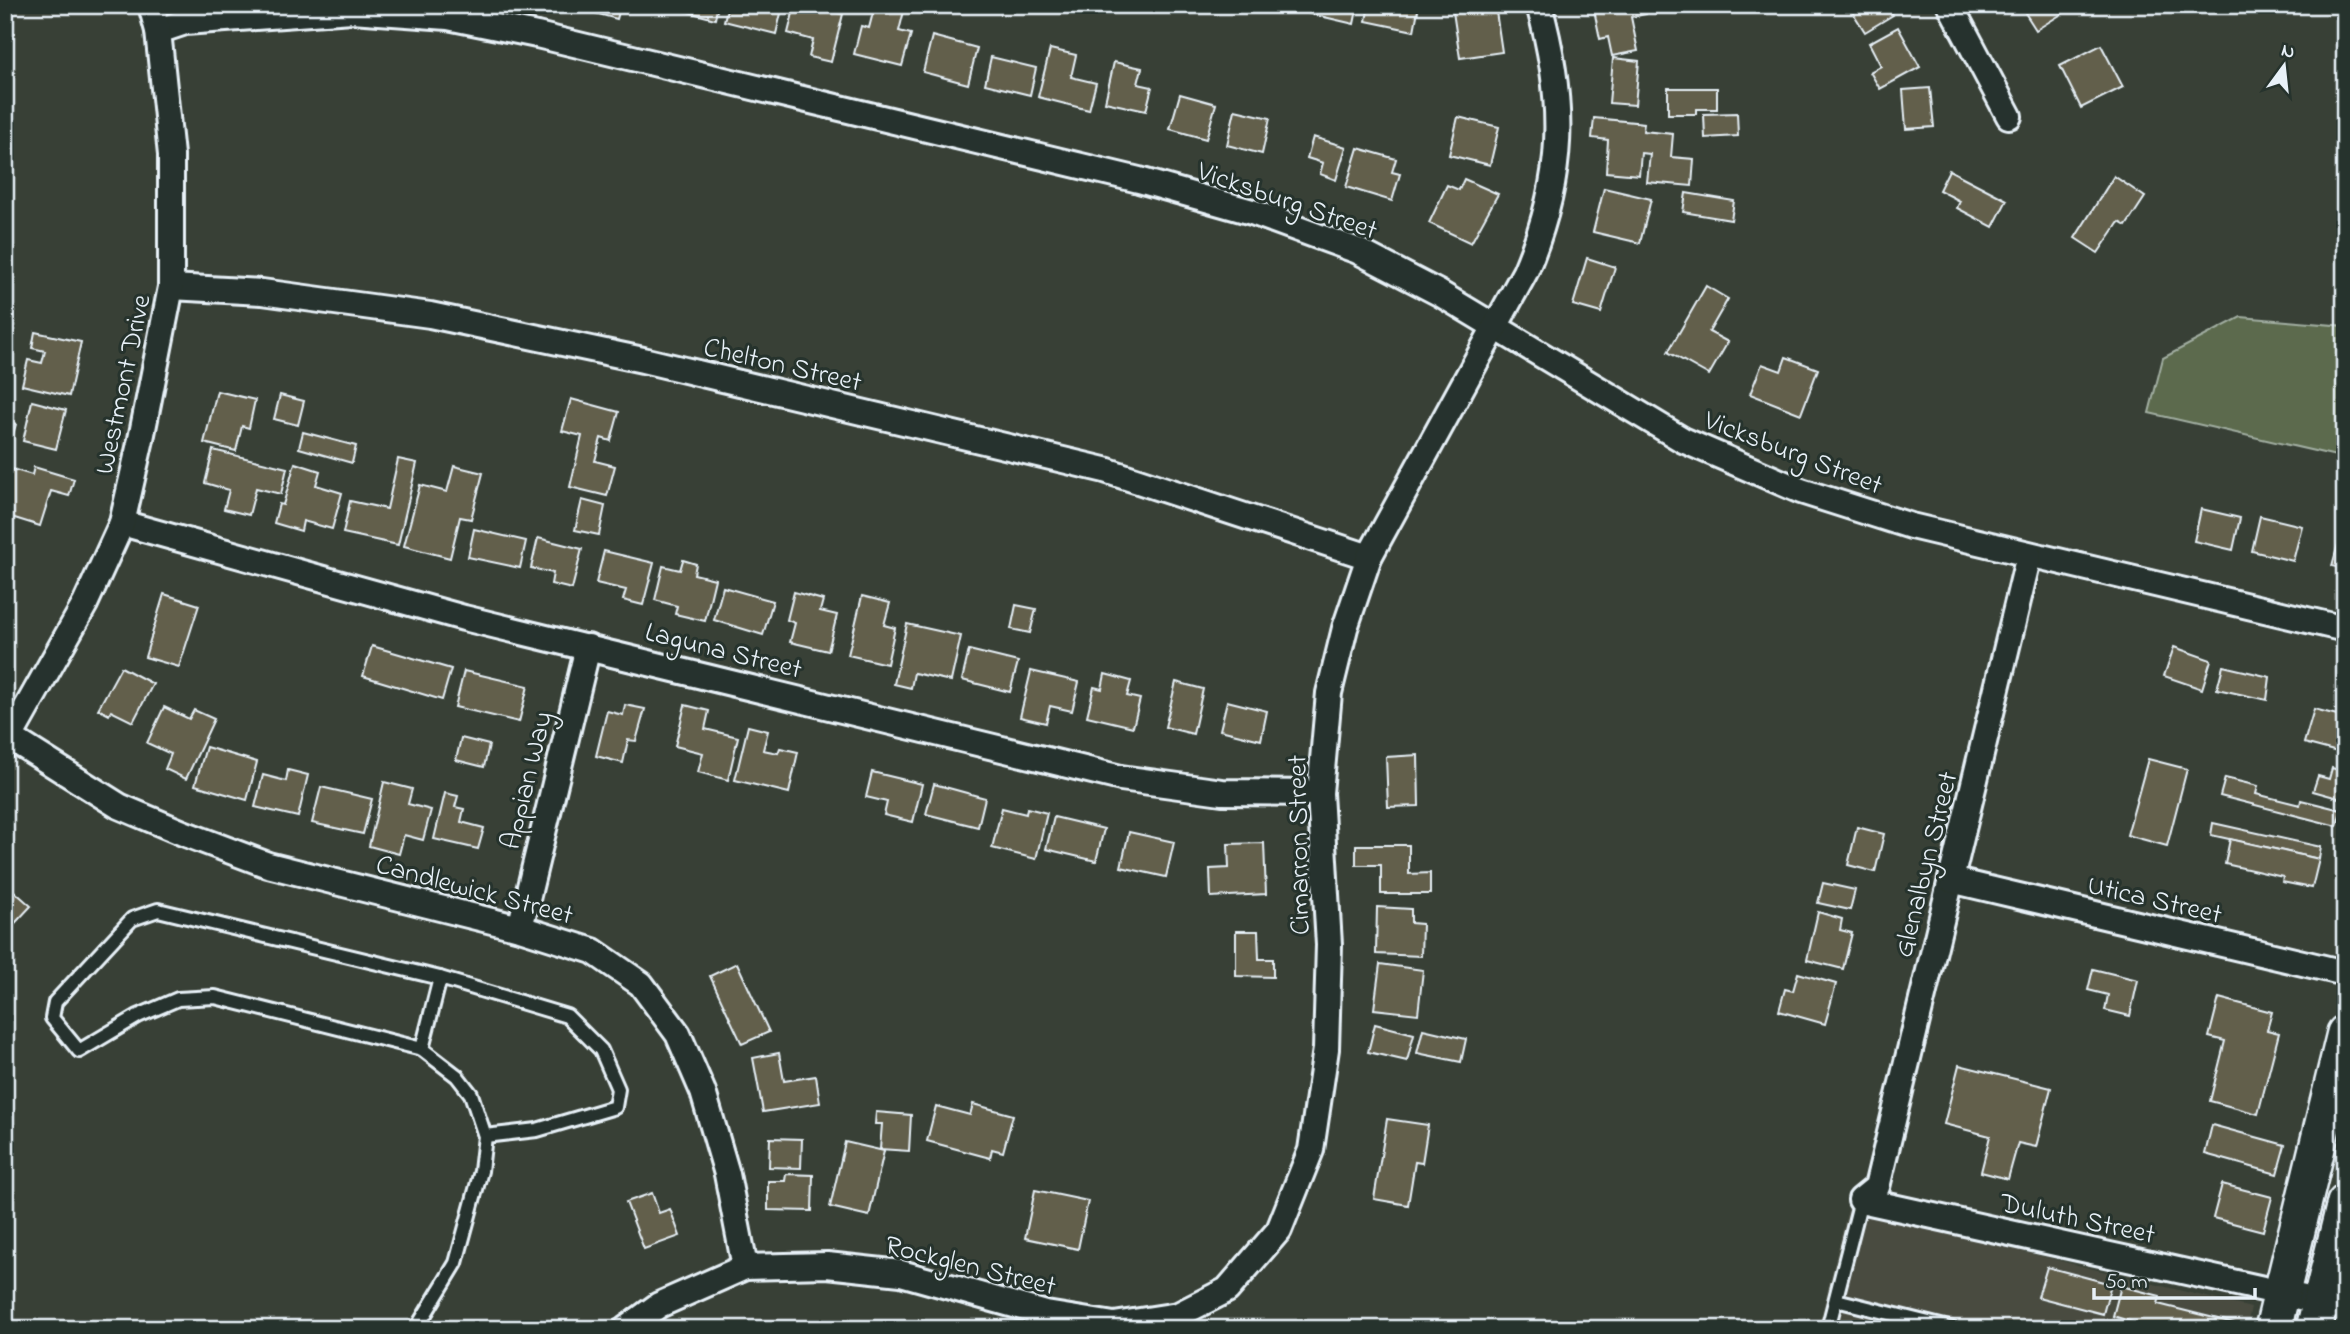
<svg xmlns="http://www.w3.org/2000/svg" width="2350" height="1334" font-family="'Indie Flower',sans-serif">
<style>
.built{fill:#484c41}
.green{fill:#5b6b4d;stroke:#a2aea2;stroke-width:2}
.building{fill:#625f4c;stroke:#e8f1f8;stroke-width:2}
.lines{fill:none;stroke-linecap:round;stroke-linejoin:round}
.service-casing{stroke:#e8f1f8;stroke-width:18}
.minor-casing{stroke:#e8f1f8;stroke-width:30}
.secondary-casing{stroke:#e8f1f8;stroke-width:40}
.service{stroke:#26332d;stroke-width:12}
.minor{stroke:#26332d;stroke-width:24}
.secondary{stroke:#26332d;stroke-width:35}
.labels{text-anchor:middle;stroke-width:6;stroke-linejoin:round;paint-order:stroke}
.street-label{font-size:28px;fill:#e8f1f8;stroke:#26332d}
</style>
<rect width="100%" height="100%" fill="#384036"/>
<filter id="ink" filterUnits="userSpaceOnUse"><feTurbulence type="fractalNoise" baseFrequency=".0143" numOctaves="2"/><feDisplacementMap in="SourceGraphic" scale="14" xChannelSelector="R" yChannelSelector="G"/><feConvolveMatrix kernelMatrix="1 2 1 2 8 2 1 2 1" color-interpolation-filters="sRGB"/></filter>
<g filter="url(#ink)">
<path class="built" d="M1848 1208 2251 1308 2246 1329H1818Z"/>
<path class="green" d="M2241 317 2345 326V458L2149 413 2163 358Z"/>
<g class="building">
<path d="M597 5H621L617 19 595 13Z"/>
<path d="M661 5H718L715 19Z"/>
<path d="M728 5H783L776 34 724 21Z"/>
<path d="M795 5 843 14 831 62 809 57 813 40 788 33Z"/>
<path d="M875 5 904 11 899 31 911 34 902 66 854 54 861 26 869 28Z"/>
<path d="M1309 5H1358L1354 24 1307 13Z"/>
<path d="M1369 5H1419L1414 31 1366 21Z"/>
<path d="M1452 5H1495L1502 52 1460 58Z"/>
<path d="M1593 5H1644L1646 14 1631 17 1638 51 1612 56 1608 37 1600 39Z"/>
<path d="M1848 5H1887L1893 15 1865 32Z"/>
<path d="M2020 5H2072L2073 7 2036 30Z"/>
<path d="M1898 27 1920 67 1880 89 1870 72 1881 66 1869 43Z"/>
<path d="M932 36 977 48 968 84 923 72Z"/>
<path d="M2101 45 2123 87 2081 108 2060 66Z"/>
<path d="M1050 49 1076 55 1071 77 1096 83 1089 110 1038 97Z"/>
<path d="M991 57 1036 68 1030 95 985 84Z"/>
<path d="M1613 58 1639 61 1635 105 1609 103Z"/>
<path d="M1114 62 1142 68 1138 84 1152 87 1146 111 1105 102Z"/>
<path d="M1668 88H1717V109H1696V114H1668Z"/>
<path d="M1930 88 1934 127 1906 129 1903 90Z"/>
<path d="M1180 94 1216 104 1206 139 1170 129Z"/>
<path d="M1235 110 1270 118 1262 154 1227 145Z"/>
<path d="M1737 113 1738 136 1705 138 1704 114Z"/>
<path d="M1458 117 1499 127 1490 165 1449 155Z"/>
<path d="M1594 118 1644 123 1643 131 1673 134 1671 157 1694 159 1692 186 1647 182 1650 154 1641 153 1639 175 1606 172 1608 140 1592 138Z"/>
<path d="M1313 137 1346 147 1336 180 1320 174 1323 163 1307 158Z"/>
<path d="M1358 148 1396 159 1392 172 1400 174 1392 201 1346 187Z"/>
<path d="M1949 170 2007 200 1993 227 1957 208 1960 201 1939 190Z"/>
<path d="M2114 176 2145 197 2126 226 2119 222 2098 253 2075 238Z"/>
<path d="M1464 179 1498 194 1471 243 1429 223 1447 185 1459 190Z"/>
<path d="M1604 188 1651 199 1640 243 1593 232Z"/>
<path d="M1686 193 1734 201 1731 220 1683 212Z"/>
<path d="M1587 258 1615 267 1601 313 1573 305Z"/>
<path d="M1706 286 1728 299 1709 332 1728 342 1709 375 1668 352Z"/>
<path d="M35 332 81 342 69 396 22 385 28 360 42 363 45 351 32 348Z"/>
<path d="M1786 357 1818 369 1801 414 1750 394 1762 364 1781 371Z"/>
<path d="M217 391 255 400 249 428 242 426 236 451 204 443Z"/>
<path d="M280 395 304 401 298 425 274 419Z"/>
<path d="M571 399 619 412 611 441 601 438 595 461 615 466 607 496 570 487 582 436 562 431Z"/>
<path d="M32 401 66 410 56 449 23 441Z"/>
<path d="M5 421 16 424 9 449 5 448Z"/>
<path d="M303 432 356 446 352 463 299 448Z"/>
<path d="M213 450 287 468 281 494 256 488 249 515 224 509 229 490 205 483Z"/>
<path d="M398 459 417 463 398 545 343 533 350 501 387 509Z"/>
<path d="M295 463 320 471 316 485 342 493 332 529 303 521 301 531 274 523 279 504 283 505Z"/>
<path d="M454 466 483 473 471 519 460 517 450 558 404 546 420 485 447 492Z"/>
<path d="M5 467 32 475 34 467 74 479 69 496 51 491 40 526 5 515Z"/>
<path d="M582 500 605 506 599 535 575 530Z"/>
<path d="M2201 509 2240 518 2233 550 2194 541Z"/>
<path d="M2260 516 2302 526 2293 561 2252 551Z"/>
<path d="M2345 519V569L2332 566Z"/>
<path d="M474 529 526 541 520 568 468 557Z"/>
<path d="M538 538 582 549 572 589 551 584 553 573 531 568Z"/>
<path d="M604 551 654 563 643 605 623 600 626 590 596 583Z"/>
<path d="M683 560 696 564 694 574 715 579 705 621 675 614 677 606 655 600 663 566 680 570Z"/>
<path d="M723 587 773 601 763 635 714 620Z"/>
<path d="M794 592 823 600 820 611 837 615 828 651 790 642 795 623 787 620Z"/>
<path d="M164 594 199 605 179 667 145 657Z"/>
<path d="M862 596 890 603 884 625 895 628 887 664 848 655Z"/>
<path d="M1016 605 1036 609 1030 633 1011 629Z"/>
<path d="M907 624 961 636 951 681 914 673 911 688 894 684Z"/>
<path d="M372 646 451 669 442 700 363 676Z"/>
<path d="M2174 647 2211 660 2202 689 2164 676Z"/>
<path d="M969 650 1018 662 1010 692 962 680Z"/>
<path d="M2223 666 2270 677 2267 700 2217 689Z"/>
<path d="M121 667 153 684 133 722 111 711 109 715 98 709Z"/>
<path d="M464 671 528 686 519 722 455 707Z"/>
<path d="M1031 671 1079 682 1072 711 1050 706 1046 723 1020 717Z"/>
<path d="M1105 674 1131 681 1127 696 1140 699 1133 727 1087 716 1094 687 1102 689Z"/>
<path d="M1176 682 1203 689 1193 734 1165 727Z"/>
<path d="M1227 701 1267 711 1261 740 1220 730Z"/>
<path d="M625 705 645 709 636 741 628 740 623 763 596 756 607 711 623 715Z"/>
<path d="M685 705 709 711 705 729 738 737 728 780 698 772 703 753 675 746Z"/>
<path d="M164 707 189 719 194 710 214 719 186 779 165 769 171 754 147 743Z"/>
<path d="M2314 709 2345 717V754L2304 743Z"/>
<path d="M748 726 768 731 763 750 778 753 780 748 798 752 789 793 735 780Z"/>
<path d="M461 738 489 745 484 767 456 760Z"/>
<path d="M206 747 257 762 247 800 195 785Z"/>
<path d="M1418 755 1419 806 1388 807 1386 757Z"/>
<path d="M2148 759 2187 769 2167 846 2127 835Z"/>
<path d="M2332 768 2345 772V800L2313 791 2318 776 2329 779Z"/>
<path d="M288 770 308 775 298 817 255 807 263 775 286 781Z"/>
<path d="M872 772 922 784 913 822 884 815 887 802 866 797Z"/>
<path d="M2225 778 2258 786 2256 794 2300 805 2301 800 2341 810 2337 826 2220 796Z"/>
<path d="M384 782 412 789 408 804 431 810 423 840 404 835 399 854 369 846Z"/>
<path d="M934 784 985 798 978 827 926 814Z"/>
<path d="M321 787 372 799 363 834 312 823Z"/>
<path d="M445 793 458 796 455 807 464 809 461 822 484 828 478 849 434 839Z"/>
<path d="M1002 808 1026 814 1027 808 1047 813 1036 859 992 848Z"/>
<path d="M1054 817 1104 829 1096 861 1046 849Z"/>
<path d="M2213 823 2321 847 2319 859 2211 835Z"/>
<path d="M1857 827 1884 834 1875 872 1848 865Z"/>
<path d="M1129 832 1174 842 1166 877 1121 867Z"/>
<path d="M2230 839 2319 859 2312 888 2282 882 2283 877 2225 864Z"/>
<path d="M1264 843 1266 894 1211 897 1210 869 1229 868 1228 844Z"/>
<path d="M1356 845H1409V874L1430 873V894H1381V865H1356Z"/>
<path d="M5 883 31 906 5 934Z"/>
<path d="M1823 883 1855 890 1850 910 1818 903Z"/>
<path d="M1377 907 1411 909V923L1422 924 1421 956 1376 954Z"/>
<path d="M1818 912 1842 919 1840 930 1852 933 1843 969 1807 960Z"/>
<path d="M1236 931H1258L1259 959H1273V977L1236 976Z"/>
<path d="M737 963 769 1032 742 1044 710 976Z"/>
<path d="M1380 964 1423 970 1418 1014 1374 1009Z"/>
<path d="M2093 969 2138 980 2130 1016 2105 1010 2108 995 2088 990Z"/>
<path d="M1798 973 1836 984 1825 1024 1779 1011 1785 989 1793 991Z"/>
<path d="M2219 998 2272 1012 2267 1030 2279 1033 2258 1114 2210 1101 2225 1041 2209 1037Z"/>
<path d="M1375 1024 1414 1034 1407 1061 1368 1052Z"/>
<path d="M1423 1029 1466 1039 1461 1062 1417 1053Z"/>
<path d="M779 1053 784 1081 816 1076 820 1103 763 1112 753 1058Z"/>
<path d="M1959 1065 2051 1088 2036 1147 2018 1143 2008 1179 1981 1172 1990 1136 1944 1124Z"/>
<path d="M973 1104 1013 1115 1003 1152 992 1149 990 1158 927 1141 936 1106 970 1115Z"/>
<path d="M876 1112 911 1115 909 1151 880 1149 882 1124H875Z"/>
<path d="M1387 1119 1428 1125 1422 1163 1415 1162 1408 1205 1374 1199Z"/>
<path d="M2212 1125 2285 1145 2277 1174 2205 1154Z"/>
<path d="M770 1138 802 1139 801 1168 769 1167Z"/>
<path d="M845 1142 884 1151 869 1216 830 1207Z"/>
<path d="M786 1174 813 1175 812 1211 768 1210V1181H785Z"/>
<path d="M2222 1184 2272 1197 2263 1231 2213 1218Z"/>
<path d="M1035 1190 1088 1201 1078 1249 1025 1238Z"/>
<path d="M652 1193 659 1213 670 1209 680 1236 644 1249 626 1202Z"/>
<path d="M2047 1267 2111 1284 2103 1314 2038 1297Z"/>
<path d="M2121 1286 2160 1296 2158 1304 2234 1323 2232 1329H2156L2113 1316Z"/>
<path d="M770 1322 771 1329H738Z"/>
<path d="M872 1322 898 1329H871Z"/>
</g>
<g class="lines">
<g class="service-casing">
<g id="service">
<path d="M422 1049 440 978"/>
<path d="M1836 1300 1953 1329"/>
<path d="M416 1329 456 1263 481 1171 485 1136 471 1094 457 1076 422 1049 215 997 178 999 138 1016 79 1051 52 1018 55 1002 132 919 158 910 440 978 567 1016 601 1050 618 1089 615 1107 537 1130 485 1136"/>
<path d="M1828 1329 1861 1200"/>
</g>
</g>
<g class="minor-casing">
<g id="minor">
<path d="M1950 5 2009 116"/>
<path d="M158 31 185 22 352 10 448 17 537 35 1139 180 1252 212 1358 251 1439 293 1683 440 1801 491 1911 526 2345 629"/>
<path d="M171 287 262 292 430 315 643 360 1105 470 1369 557"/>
<path d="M122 523 464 618 1121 778 1222 792 1320 793"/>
<path d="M2029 555 1877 1187 1861 1200 2345 1307"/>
<path d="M11 738 119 806 183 833 268 865 520 928 593 951 641 984 678 1034 703 1092 727 1174 745 1267"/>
<path d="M5 746 85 604 122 523 141 439 171 287V155L158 31 151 5"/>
<path d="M1951 880 2345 973"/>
<path d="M520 928 588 647"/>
<path d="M626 1329 659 1305 745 1267 827 1265 901 1273 1046 1314 1114 1325 1178 1315 1227 1290 1279 1230 1311 1150 1326 1049 1329 945 1320 793 1329 693 1345 628 1369 557 1525 272C1565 178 1566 103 1539 5"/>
</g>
</g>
<g class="secondary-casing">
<g id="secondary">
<path d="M2273 1329 2345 1033"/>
<path d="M2314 1329 2345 1203"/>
</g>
</g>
<use href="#service" class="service"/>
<use href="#minor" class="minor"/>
<use href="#secondary" class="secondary"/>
</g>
</g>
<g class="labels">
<g class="street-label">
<text transform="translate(1288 199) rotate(19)" y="10">Vicksburg Street</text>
<text transform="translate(783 363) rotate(13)" y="10">Chelton Street</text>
<text transform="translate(121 384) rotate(-78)" y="10">Westmont Drive</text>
<text transform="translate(1794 451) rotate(21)" y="10">Vicksburg Street</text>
<text transform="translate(724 649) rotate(14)" y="10">Laguna Street</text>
<text transform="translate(525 780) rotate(-76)" y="10">Appian Way</text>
<text transform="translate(1297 845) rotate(-91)" y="10">Cimarron Street</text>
<text transform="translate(1924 864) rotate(-76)" y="10">Glenalbyn Street</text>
<text transform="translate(475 888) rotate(15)" y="10">Candlewick Street</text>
<text transform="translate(2155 898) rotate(13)" y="10">Utica Street</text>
<text transform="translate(2078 1217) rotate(12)" y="10">Duluth Street</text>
<text transform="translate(971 1264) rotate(14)" y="10">Rockglen Street</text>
</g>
</g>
<rect width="2350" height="1334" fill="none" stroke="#26332d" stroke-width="28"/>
<rect x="14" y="14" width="2322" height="1306" fill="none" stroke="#e8f1f8" stroke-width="2.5" filter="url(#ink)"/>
<g transform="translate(2284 66) rotate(15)" stroke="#26332d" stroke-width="5" paint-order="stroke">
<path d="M0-5L12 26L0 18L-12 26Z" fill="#e8f1f8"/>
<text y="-10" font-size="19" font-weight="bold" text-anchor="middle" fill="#e8f1f8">N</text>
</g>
<path d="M2094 1288v10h161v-10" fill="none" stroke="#e8f1f8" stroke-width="3.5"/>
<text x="2105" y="1288" font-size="21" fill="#e8f1f8" stroke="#26332d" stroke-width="5" paint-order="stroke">50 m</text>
</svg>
